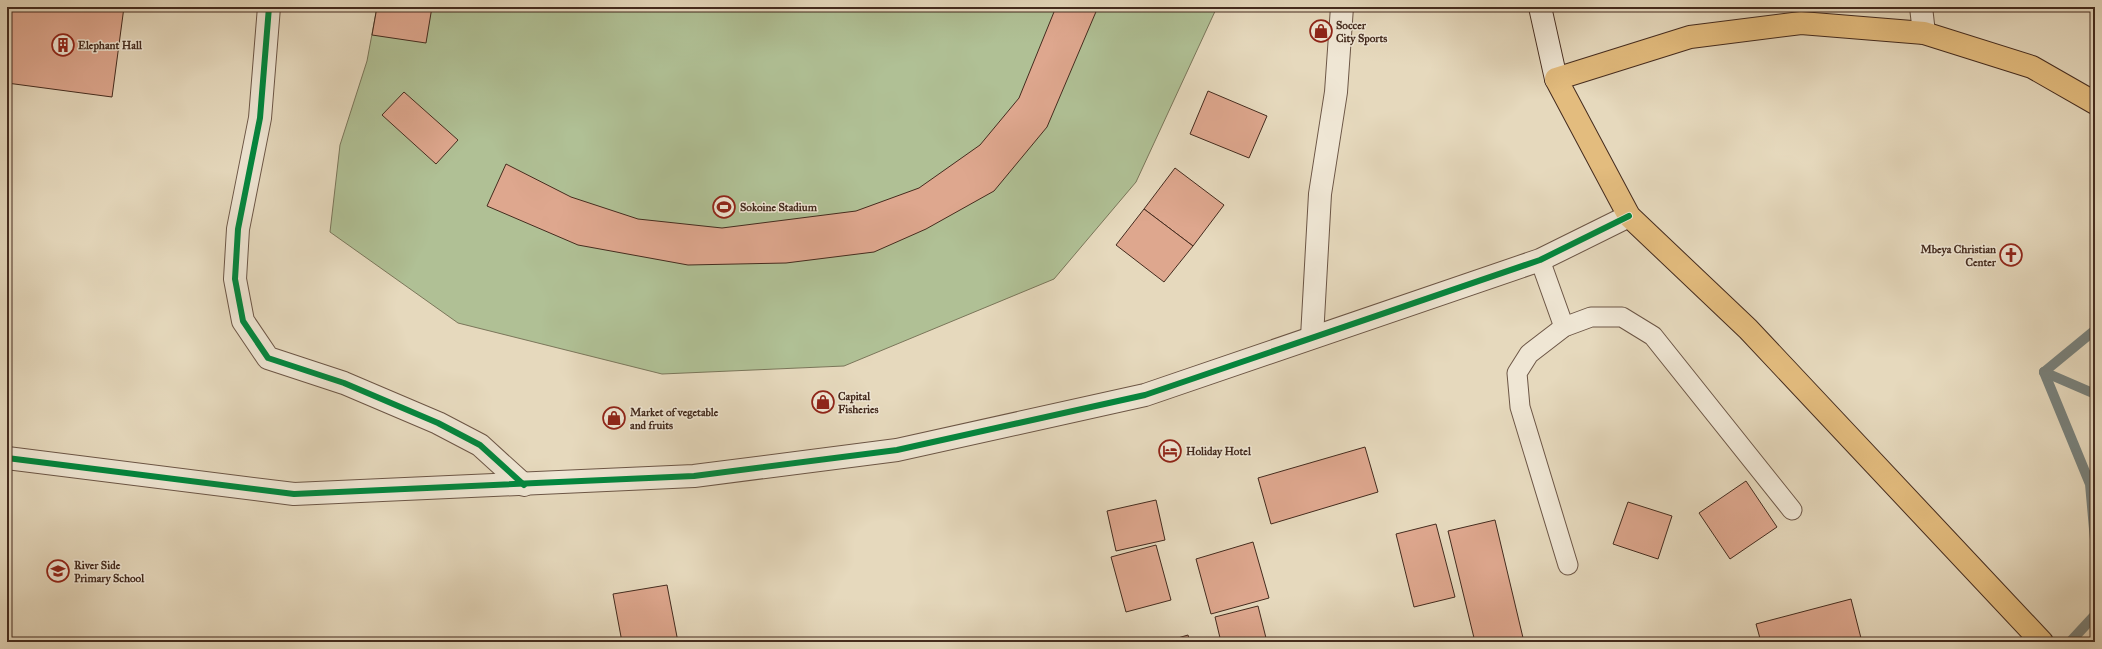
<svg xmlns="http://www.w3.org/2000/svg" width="2102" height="649" font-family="'IM FELL Great Primer',serif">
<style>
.pitch{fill:#b0c095;stroke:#7a765a}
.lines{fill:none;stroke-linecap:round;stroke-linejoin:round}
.stream{stroke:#77807b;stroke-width:10}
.building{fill:#dea78e;stroke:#442b1e}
.service-casing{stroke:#6c5646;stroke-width:21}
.minor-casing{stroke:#6c5646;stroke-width:24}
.tertiary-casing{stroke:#6c5646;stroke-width:24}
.secondary-casing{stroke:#442b1e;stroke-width:24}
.trunk-casing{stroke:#442b1e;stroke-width:24}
.service{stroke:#efe6d4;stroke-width:19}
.minor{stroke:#efe6d4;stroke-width:22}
.tertiary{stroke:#efe6d4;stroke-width:22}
.secondary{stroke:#efe6d4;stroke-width:22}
.trunk{stroke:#e3bc7e;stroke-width:22}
.cycleway-casing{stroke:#efe6d4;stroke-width:8}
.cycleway{stroke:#00873e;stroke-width:6}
.labels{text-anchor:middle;stroke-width:3;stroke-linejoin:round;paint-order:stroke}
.poi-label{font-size:11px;font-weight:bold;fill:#442b1e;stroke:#efe6d4;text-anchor:start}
</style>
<rect width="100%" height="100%" fill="#e6d9bd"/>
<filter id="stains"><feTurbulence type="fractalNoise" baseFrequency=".005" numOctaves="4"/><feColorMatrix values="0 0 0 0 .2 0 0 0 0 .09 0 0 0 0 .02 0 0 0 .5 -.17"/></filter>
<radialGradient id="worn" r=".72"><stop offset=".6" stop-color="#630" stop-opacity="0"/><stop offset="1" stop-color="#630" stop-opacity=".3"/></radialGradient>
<path class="pitch" d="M377 7H1217L1136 182 1054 279 844 366 662 374 458 323 330 232 340 145 367 61Z"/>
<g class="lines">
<g class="stream">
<path d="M2044 372 2090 484 2095 540"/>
<path d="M2044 372 2095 330"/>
<path d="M2044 372 2095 394"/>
<path d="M2070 642 2095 615"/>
</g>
</g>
<g class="building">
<path d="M7 7H124L112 97 7 83Z"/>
<path d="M377 7H432L426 43 372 35Z"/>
<path d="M1056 7H1098L1047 127 994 191 926 229 874 252 786 263 688 265 578 245 487 206 506 164 571 197 638 219 722 228 856 211 919 188 980 145 1019 98Z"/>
<path d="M1208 91 1267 116 1249 158 1190 134Z"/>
<path d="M404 92 458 140 436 164 382 115Z"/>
<path d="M1175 168 1224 205 1193 246 1144 209Z"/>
<path d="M1144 209 1193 246 1164 282 1116 245Z"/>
<path d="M1365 447 1378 492 1271 524 1258 478Z"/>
<path d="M1746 481 1777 527 1730 559 1699 513Z"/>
<path d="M1156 500 1165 540 1116 551 1107 511Z"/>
<path d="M1628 502 1672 516 1658 559 1613 544Z"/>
<path d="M1495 520 1524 642H1475L1448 531Z"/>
<path d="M1436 524 1455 597 1414 607 1396 534Z"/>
<path d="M1253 542 1269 598 1211 614 1196 559Z"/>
<path d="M1156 545 1171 600 1126 612 1111 557Z"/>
<path d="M667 585 678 642H622L613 594Z"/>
<path d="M1851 599 1862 642H1761L1756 624Z"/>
<path d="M1258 606 1267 642H1221L1215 617Z"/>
<path d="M1188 635 1190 642H1164Z"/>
</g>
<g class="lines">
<g class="service-casing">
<g id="service">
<path d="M1540 260 1564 327"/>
<path d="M1568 565 1520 407 1517 373 1529 354 1564 327 1591 317H1622L1653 336 1792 510"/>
</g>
</g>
<g class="minor-casing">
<g id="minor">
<path d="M269 7 260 118 238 229 235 279 243 321 268 358 344 383 438 423 480 445 524 485"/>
<path d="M1921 7 1924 33"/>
<path d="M1312 337 1320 194 1336 92 1342 7"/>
</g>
</g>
<g class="tertiary-casing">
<path id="tertiary" d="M7 458 294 494 694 476 897 450 1145 395 1540 260 1629 216"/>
</g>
<g class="secondary-casing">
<path id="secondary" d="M1540 7 1556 79"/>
</g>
<g class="trunk-casing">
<path id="trunk" d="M2042 642 1748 329 1629 216 1556 79 1690 37 1801 23 1924 33 2032 67 2095 103"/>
</g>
<use href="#service" class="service"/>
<use href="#minor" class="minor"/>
<use href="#tertiary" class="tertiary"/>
<use href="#secondary" class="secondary"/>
<use href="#trunk" class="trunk"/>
<g class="cycleway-casing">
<g id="cycleway">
<path d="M269 7 260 118 238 229 235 279 243 321 268 358 344 383 438 423 480 445 524 485"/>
<path d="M7 458 294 494 694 476 897 450 1145 395 1540 260 1629 216"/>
</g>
</g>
<use href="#cycleway" class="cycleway"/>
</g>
<defs>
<g id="shop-ring" transform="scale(1.15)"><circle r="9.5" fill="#efe6d4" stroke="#8f2418" stroke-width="1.5"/><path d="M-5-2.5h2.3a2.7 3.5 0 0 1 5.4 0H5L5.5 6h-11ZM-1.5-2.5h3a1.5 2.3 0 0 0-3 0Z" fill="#8f2418"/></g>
<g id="building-ring" transform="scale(1.15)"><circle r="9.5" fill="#efe6d4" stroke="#8f2418" stroke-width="1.5"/><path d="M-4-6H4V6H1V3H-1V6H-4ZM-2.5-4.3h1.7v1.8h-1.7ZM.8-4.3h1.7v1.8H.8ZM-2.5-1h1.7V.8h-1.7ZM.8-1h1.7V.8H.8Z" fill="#8f2418"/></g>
<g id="stadium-ring" transform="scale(1.15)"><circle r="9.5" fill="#efe6d4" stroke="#8f2418" stroke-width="1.5"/><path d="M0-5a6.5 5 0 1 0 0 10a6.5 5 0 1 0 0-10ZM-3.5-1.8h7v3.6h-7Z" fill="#8f2418"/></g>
<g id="church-ring" transform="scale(1.15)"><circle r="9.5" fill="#efe6d4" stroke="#8f2418" stroke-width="1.5"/><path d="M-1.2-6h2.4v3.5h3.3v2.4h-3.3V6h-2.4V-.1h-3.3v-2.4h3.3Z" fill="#8f2418"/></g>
<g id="hotel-ring" transform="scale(1.15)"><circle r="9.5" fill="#efe6d4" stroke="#8f2418" stroke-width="1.5"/><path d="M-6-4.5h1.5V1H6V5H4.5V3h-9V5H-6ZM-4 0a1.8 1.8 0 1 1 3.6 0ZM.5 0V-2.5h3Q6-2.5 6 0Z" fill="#8f2418"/></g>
<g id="school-ring" transform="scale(1.15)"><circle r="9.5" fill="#efe6d4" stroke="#8f2418" stroke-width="1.5"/><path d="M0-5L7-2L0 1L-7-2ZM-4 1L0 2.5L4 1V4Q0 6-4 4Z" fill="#8f2418"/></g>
</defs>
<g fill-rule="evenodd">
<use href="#shop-ring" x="1321" y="31"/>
<use href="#building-ring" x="63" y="45"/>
<use href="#stadium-ring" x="724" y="207"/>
<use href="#church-ring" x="2011" y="255"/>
<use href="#shop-ring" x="823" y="402"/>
<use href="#shop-ring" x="614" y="418"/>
<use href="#hotel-ring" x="1170" y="451"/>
<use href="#school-ring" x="58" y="571"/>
</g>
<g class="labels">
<g class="poi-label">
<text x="1336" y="29">Soccer<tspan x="1336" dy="13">City Sports</tspan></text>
<text x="78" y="49">Elephant Hall</text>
<text x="740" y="211">Sokoine Stadium</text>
<text x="1996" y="253" text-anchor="end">Mbeya Christian<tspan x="1996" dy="13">Center</tspan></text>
<text x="838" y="400">Capital<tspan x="838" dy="13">Fisheries</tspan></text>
<text x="630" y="416">Market of vegetable<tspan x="630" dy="13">and fruits</tspan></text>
<text x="1186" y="455">Holiday Hotel</text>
<text x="74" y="569">River Side<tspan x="74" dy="13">Primary School</tspan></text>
</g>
</g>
<rect width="2102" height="649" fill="none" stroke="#e6d9bd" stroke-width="24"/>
<rect x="8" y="8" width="2086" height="633" fill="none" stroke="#442b1e" stroke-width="2"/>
<rect x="12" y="12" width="2078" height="625" fill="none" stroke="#442b1e"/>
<rect width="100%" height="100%" filter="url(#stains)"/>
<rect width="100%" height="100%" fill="url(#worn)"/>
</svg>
